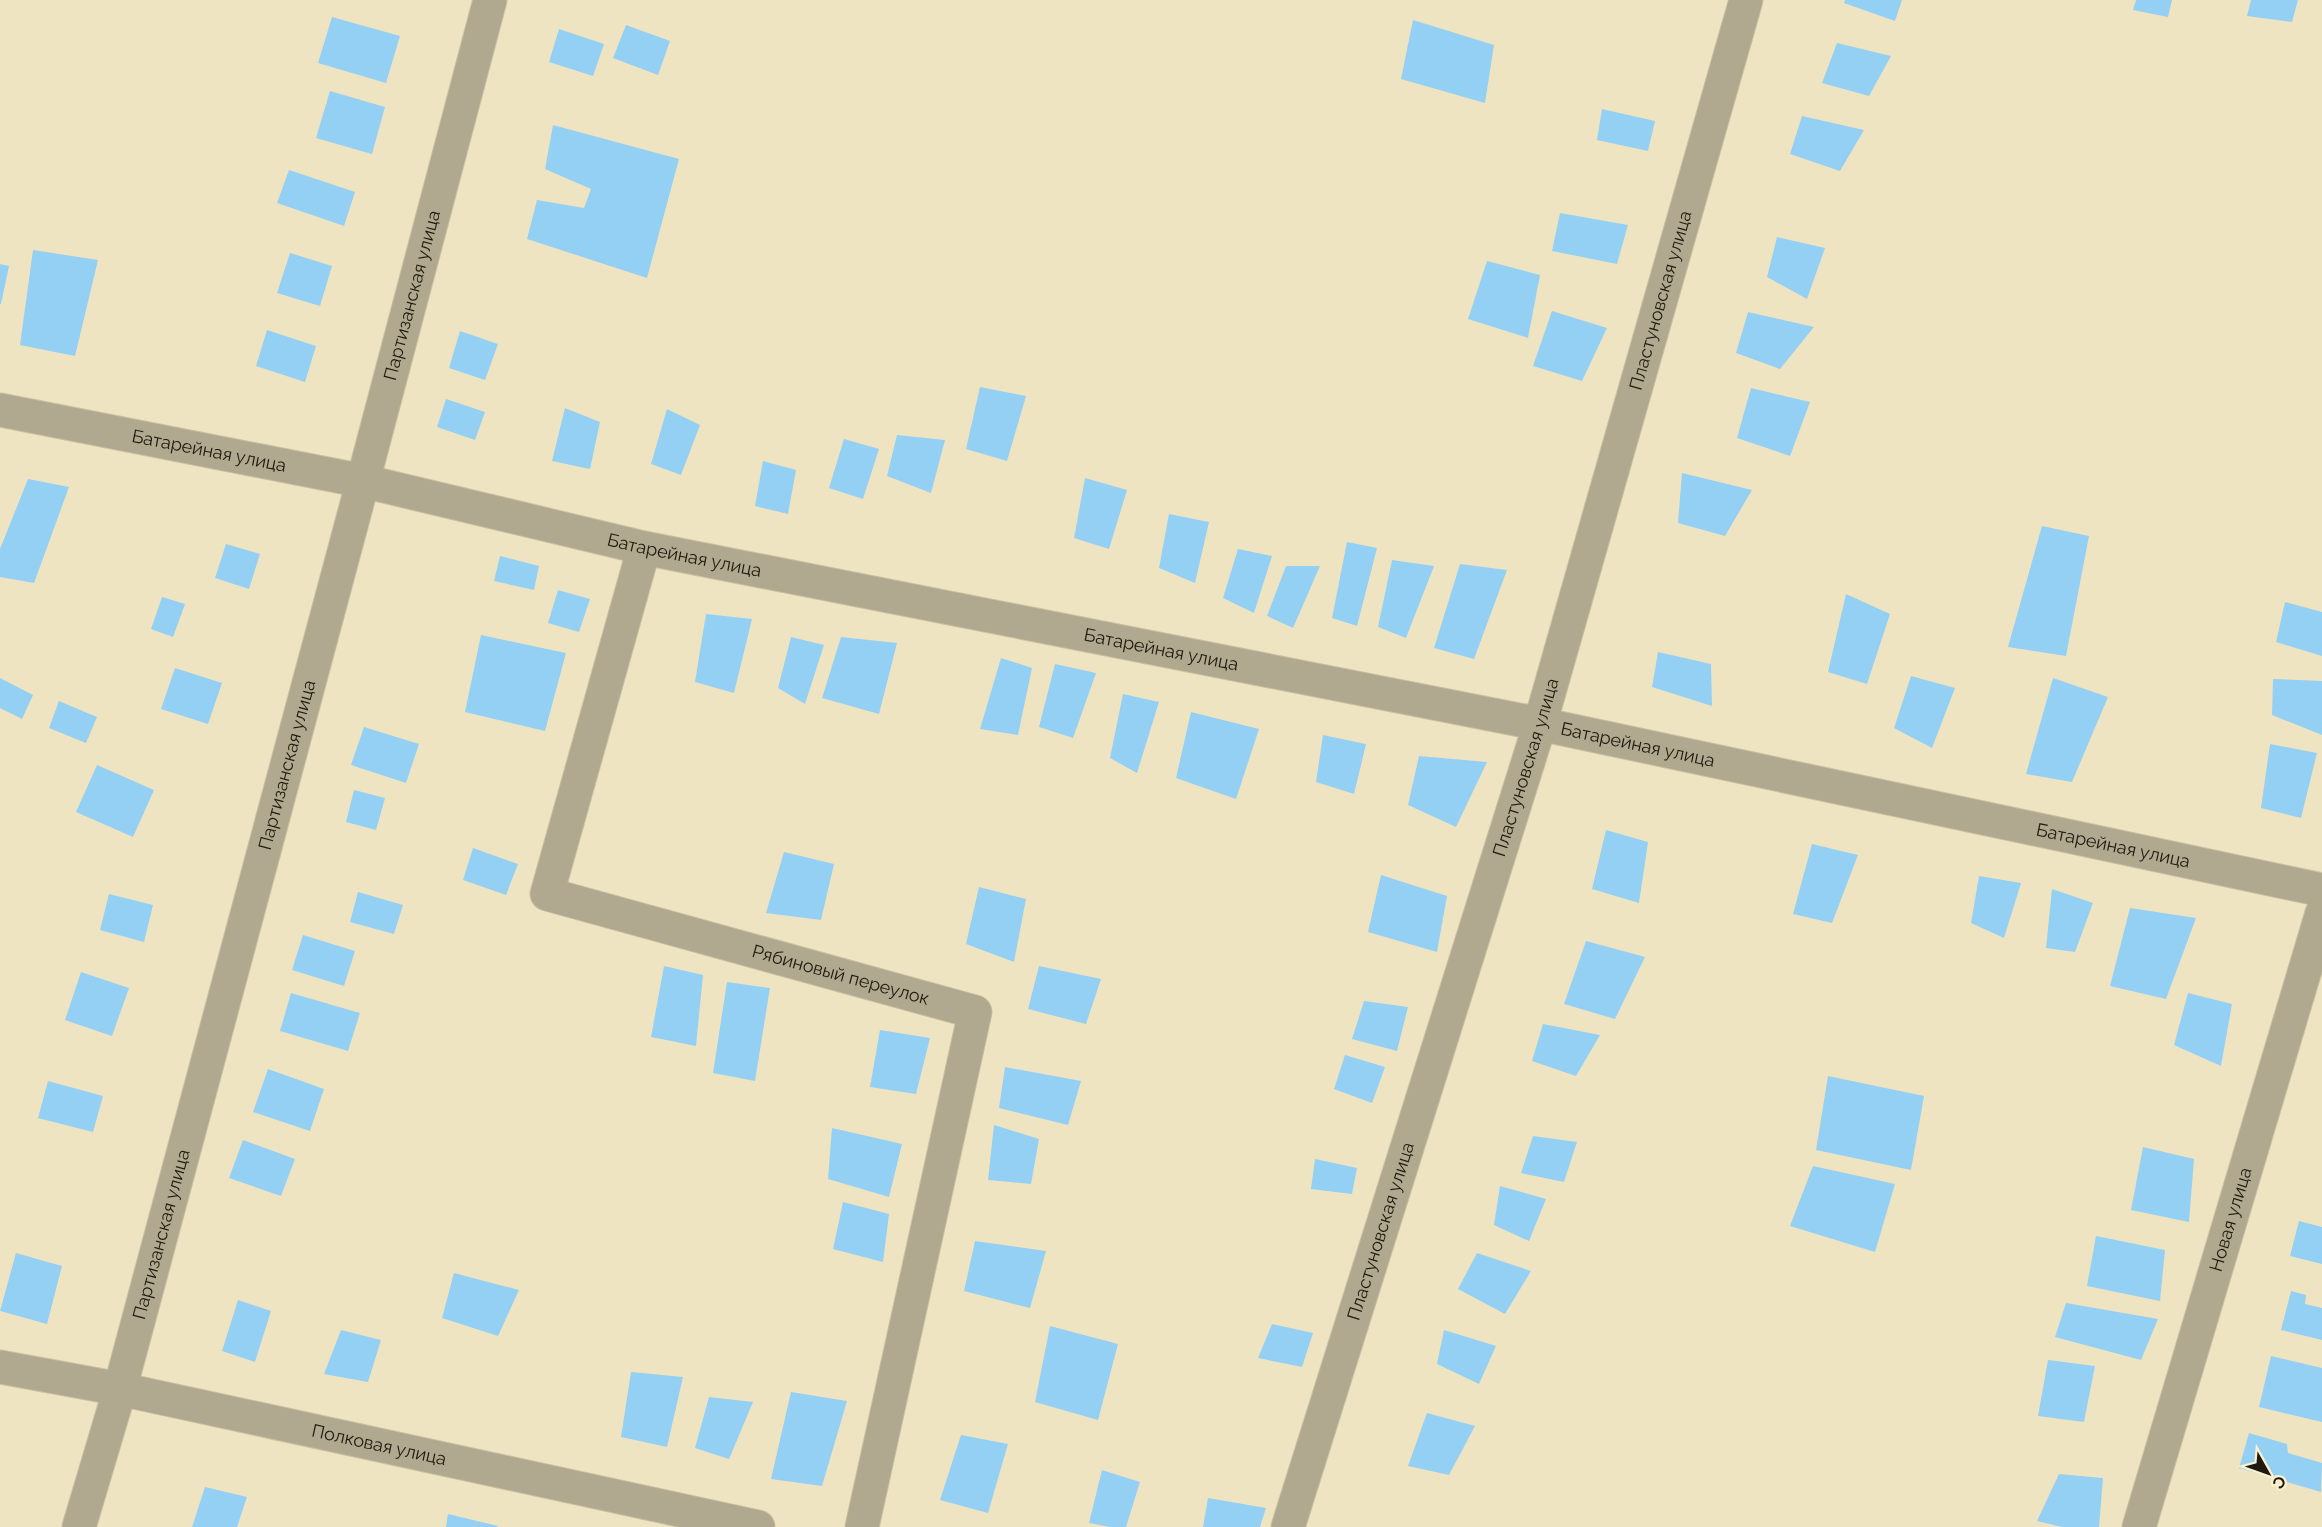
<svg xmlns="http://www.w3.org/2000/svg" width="2322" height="1527" font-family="Raleway,sans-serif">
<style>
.building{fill:#94d0f4}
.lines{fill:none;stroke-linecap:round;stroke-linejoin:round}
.minor-casing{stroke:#c9c0a1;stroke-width:35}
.tertiary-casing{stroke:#c9c0a1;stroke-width:35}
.minor{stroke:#b0a88f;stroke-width:33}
.tertiary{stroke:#b0a88f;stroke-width:33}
.labels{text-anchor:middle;stroke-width:4.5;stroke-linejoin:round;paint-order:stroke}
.street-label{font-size:18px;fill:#1e1a0e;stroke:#fcf1ce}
</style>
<rect width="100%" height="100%" fill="#efe4c1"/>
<g class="building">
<path d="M1845 0H1902L1895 21 1844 3Z"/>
<path d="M2136 0H2172L2168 17 2133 10Z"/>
<path d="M2251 0H2298L2292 22 2247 16Z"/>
<path d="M332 17 400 36 386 83 318 63Z"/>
<path d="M1413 20 1494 45 1485 103 1401 79Z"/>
<path d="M626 25 670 41 658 75 613 58Z"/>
<path d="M559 29 604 44 593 76 549 62Z"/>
<path d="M1837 43 1891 56 1869 96 1822 83Z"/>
<path d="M330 91 385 107 372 154 316 138Z"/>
<path d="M1602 109 1655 121 1648 151 1597 140Z"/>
<path d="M1802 116 1864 130 1840 171 1790 154Z"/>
<path d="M553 125 679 159 647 278 527 239 537 200 584 208 591 189 545 169Z"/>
<path d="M289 170 355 192 344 226 277 203Z"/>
<path d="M1560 213 1628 225 1617 264 1552 251Z"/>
<path d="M1777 237 1825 248 1807 299 1767 277Z"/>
<path d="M33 250 98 260 75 356 20 345Z"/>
<path d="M290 253 332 266 320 306 277 293Z"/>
<path d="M1487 261 1540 275 1528 338 1468 319Z"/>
<path d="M0 264 9 266 1 304H0Z"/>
<path d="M1552 311 1607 328 1582 381 1533 366Z"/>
<path d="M1748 312 1814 327 1780 369 1736 353Z"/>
<path d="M267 330 316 346 305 382 256 366Z"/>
<path d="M460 331 498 344 485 380 449 368Z"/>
<path d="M980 387 1026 396 1007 461 966 449Z"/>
<path d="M1751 388 1810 402 1790 456 1737 438Z"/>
<path d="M446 399 485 412 475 440 437 427Z"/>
<path d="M565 408 600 422 590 469 552 461Z"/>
<path d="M667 409 700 425 681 475 651 464Z"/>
<path d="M897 435 945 440 931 493 887 476Z"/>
<path d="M844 439 879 449 863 499 829 488Z"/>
<path d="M763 461 796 470 788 514 755 506Z"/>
<path d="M1682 473 1752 490 1725 536 1678 523Z"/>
<path d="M1085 478 1127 490 1109 549 1074 538Z"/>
<path d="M28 479 69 487 34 583 0 577V549Z"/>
<path d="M1169 514 1209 522 1195 583 1159 568Z"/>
<path d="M2042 526 2089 536 2066 656 2008 647Z"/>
<path d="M1347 542 1377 548 1357 626 1332 618Z"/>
<path d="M226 544 260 554 249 589 215 578Z"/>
<path d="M1238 549 1272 556 1254 613 1223 598Z"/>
<path d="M500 556 539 566 534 590 494 581Z"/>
<path d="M1392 560 1434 566 1406 638 1378 627Z"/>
<path d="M1460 564 1507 570 1474 659 1434 648Z"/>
<path d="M1286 566H1320L1293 628 1267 616Z"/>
<path d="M558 590 590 599 579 632 548 623Z"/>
<path d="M1846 594 1890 614 1867 684 1828 672Z"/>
<path d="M162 597 185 604 173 637 151 629Z"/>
<path d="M2285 602 2322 612V656L2276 642Z"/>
<path d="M706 614 752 619 734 693 695 682Z"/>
<path d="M481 635 566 653 545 731 465 712Z"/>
<path d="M791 637 824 645 805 704 778 688Z"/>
<path d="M841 637 897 643 879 714 822 698Z"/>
<path d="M1658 652 1711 664 1712 706 1652 687Z"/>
<path d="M1001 658 1032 668 1018 735 980 729Z"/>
<path d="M1055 664 1096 673 1073 738 1039 727Z"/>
<path d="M175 668 222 683 208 724 161 709Z"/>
<path d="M1911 676 1955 688 1932 748 1894 728Z"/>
<path d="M0 678 33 695 22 719 0 708Z"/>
<path d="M2053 678 2108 697 2072 782 2026 774Z"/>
<path d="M2273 679 2322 681V735L2272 715Z"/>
<path d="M1123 694 1159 702 1137 773 1110 758Z"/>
<path d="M59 701 97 717 86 743 49 728Z"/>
<path d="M1191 712 1259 729 1236 799 1176 778Z"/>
<path d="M364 727 419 744 406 783 351 765Z"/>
<path d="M1323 735 1366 744 1354 794 1316 782Z"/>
<path d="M2270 744 2317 753 2301 818 2261 808Z"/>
<path d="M1419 756 1487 762 1456 827 1408 805Z"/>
<path d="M97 765 154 790 133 837 76 812Z"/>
<path d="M354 790 385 798 376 830 346 822Z"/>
<path d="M1606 830 1648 842 1639 903 1592 889Z"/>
<path d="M1812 844 1858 855 1832 923 1793 914Z"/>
<path d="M473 848 518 864 506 895 463 880Z"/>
<path d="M784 852 834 864 821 920 766 913Z"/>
<path d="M1381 875 1447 896 1437 952 1368 932Z"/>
<path d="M1979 876 2021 883 2004 938 1971 923Z"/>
<path d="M979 887 1026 899 1014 962 966 944Z"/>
<path d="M2052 889 2093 903 2075 952 2046 948Z"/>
<path d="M358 892 403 905 394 934 350 922Z"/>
<path d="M109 894 153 905 144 942 100 930Z"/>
<path d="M2130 908 2196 918 2166 999 2110 986Z"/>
<path d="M303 935 355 951 344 986 292 970Z"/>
<path d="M1586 941 1645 957 1615 1019 1564 1004Z"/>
<path d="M664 966 703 975 696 1046 651 1037Z"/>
<path d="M1039 966 1101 979 1086 1024 1028 1009Z"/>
<path d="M81 972 129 988 112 1036 65 1020Z"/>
<path d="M727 982 770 988 755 1081 713 1073Z"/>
<path d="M291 993 360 1013 348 1051 280 1031Z"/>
<path d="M2188 993 2232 1004 2221 1066 2174 1045Z"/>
<path d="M1364 1001 1408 1007 1397 1051 1352 1039Z"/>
<path d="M1543 1024 1600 1035 1576 1076 1532 1061Z"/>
<path d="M880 1030 930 1038 916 1094 870 1087Z"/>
<path d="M1345 1055 1385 1067 1372 1103 1334 1089Z"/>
<path d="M1005 1067 1081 1081 1068 1125 999 1108Z"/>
<path d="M268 1069 324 1089 310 1131 253 1112Z"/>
<path d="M1828 1076 1924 1096 1911 1170 1816 1150Z"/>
<path d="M48 1081 103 1096 93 1132 38 1118Z"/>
<path d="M994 1125 1039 1139 1031 1184 988 1180Z"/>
<path d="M832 1128 902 1144 889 1197 828 1179Z"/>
<path d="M1533 1136 1577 1142 1564 1182 1521 1173Z"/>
<path d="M243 1140 295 1159 281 1196 229 1178Z"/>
<path d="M2143 1147 2194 1159 2189 1222 2131 1210Z"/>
<path d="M1315 1159 1357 1168 1352 1194 1311 1189Z"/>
<path d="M1813 1166 1895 1184 1875 1252 1790 1226Z"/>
<path d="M1500 1186 1546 1199 1529 1241 1494 1225Z"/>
<path d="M843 1202 889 1214 883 1262 833 1249Z"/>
<path d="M2299 1221 2322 1227V1264L2290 1256Z"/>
<path d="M2096 1236 2165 1250 2160 1301 2087 1286Z"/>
<path d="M975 1241 1046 1251 1030 1308 964 1291Z"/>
<path d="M16 1253 62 1266 47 1324 0 1311Z"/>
<path d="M1477 1253 1531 1271 1505 1314 1458 1289Z"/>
<path d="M454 1273 519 1290 498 1336 442 1318Z"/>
<path d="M2291 1291 2306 1295 2305 1304 2322 1308V1340L2281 1330Z"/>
<path d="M238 1300 271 1311 255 1362 222 1351Z"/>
<path d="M2066 1303 2158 1319 2141 1360 2055 1337Z"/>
<path d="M1272 1324 1313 1333 1302 1367 1258 1358Z"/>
<path d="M1050 1326 1118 1344 1098 1420 1035 1402Z"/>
<path d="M341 1330 381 1340 368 1382 324 1374Z"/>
<path d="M1444 1330 1496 1346 1479 1384 1437 1364Z"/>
<path d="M2271 1356 2322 1368V1422L2259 1407Z"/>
<path d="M2048 1360 2095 1366 2084 1422 2038 1416Z"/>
<path d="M631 1372 683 1377 667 1447 621 1437Z"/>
<path d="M791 1392 847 1401 822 1486 771 1479Z"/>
<path d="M709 1397 753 1402 729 1459 695 1448Z"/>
<path d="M1427 1413 1475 1426 1449 1475 1408 1466Z"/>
<path d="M2249 1433 2287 1444 2288 1453 2322 1463 2321 1492 2239 1468Z"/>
<path d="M961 1435 1008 1444 988 1513 940 1500Z"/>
<path d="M1102 1470 1140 1482 1126 1527H1110L1089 1523Z"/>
<path d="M2059 1474 2103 1478 2099 1527H2062L2037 1521Z"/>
<path d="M205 1487 247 1497 237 1527H192Z"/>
<path d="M1208 1498 1266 1508 1260 1527H1203Z"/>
<path d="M448 1514 498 1526V1527H446Z"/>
</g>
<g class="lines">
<g class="minor-casing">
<g id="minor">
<path id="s1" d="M363 481 644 548 1540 724 2322 890"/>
<path id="s2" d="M644 548 547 894 975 1012 862 1527"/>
<path id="s3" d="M0 1367 120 1389 758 1527"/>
<path id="s4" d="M1288 1527 1540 724 1746 0"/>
<path id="s5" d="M2139 1527 2322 913"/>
</g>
</g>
<g class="tertiary-casing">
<g id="tertiary">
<path id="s6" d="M0 410 363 481"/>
<path id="s7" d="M79 1527 120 1389 363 481 490 0"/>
</g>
</g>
<use href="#minor" class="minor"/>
<use href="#tertiary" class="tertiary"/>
</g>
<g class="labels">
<g class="street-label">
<text dy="6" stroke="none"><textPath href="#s7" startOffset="1276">Партизанская улица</textPath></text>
<text dy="6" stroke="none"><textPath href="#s4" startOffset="1282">Пластуновская улица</textPath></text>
<text dy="6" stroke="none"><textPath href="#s6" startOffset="213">Батарейная улица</textPath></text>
<text dy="6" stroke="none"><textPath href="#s1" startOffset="330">Батарейная улица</textPath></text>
<text dy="6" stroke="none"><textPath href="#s1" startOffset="816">Батарейная улица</textPath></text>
<text dy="6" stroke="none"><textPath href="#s1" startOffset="1302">Батарейная улица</textPath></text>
<text dy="6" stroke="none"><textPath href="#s7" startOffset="790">Партизанская улица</textPath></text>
<text dy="6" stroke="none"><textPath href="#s4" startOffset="796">Пластуновская улица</textPath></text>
<text dy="6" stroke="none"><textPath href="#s1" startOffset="1788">Батарейная улица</textPath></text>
<text dy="6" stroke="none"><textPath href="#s2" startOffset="664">Рябиновый переулок</textPath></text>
<text dy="6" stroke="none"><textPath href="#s5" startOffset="321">Новая улица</textPath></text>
<text dy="6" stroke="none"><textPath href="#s4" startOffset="310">Пластуновская улица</textPath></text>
<text dy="6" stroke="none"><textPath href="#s7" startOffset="304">Партизанская улица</textPath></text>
<text dy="6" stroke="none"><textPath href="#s3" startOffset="387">Полковая улица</textPath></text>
</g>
</g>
<g transform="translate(2268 1473) rotate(130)" stroke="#fcf1ce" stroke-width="4.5" paint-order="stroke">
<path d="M0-4.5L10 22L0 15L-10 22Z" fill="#1e1a0e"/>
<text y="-9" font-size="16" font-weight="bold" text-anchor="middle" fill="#1e1a0e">С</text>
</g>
</svg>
